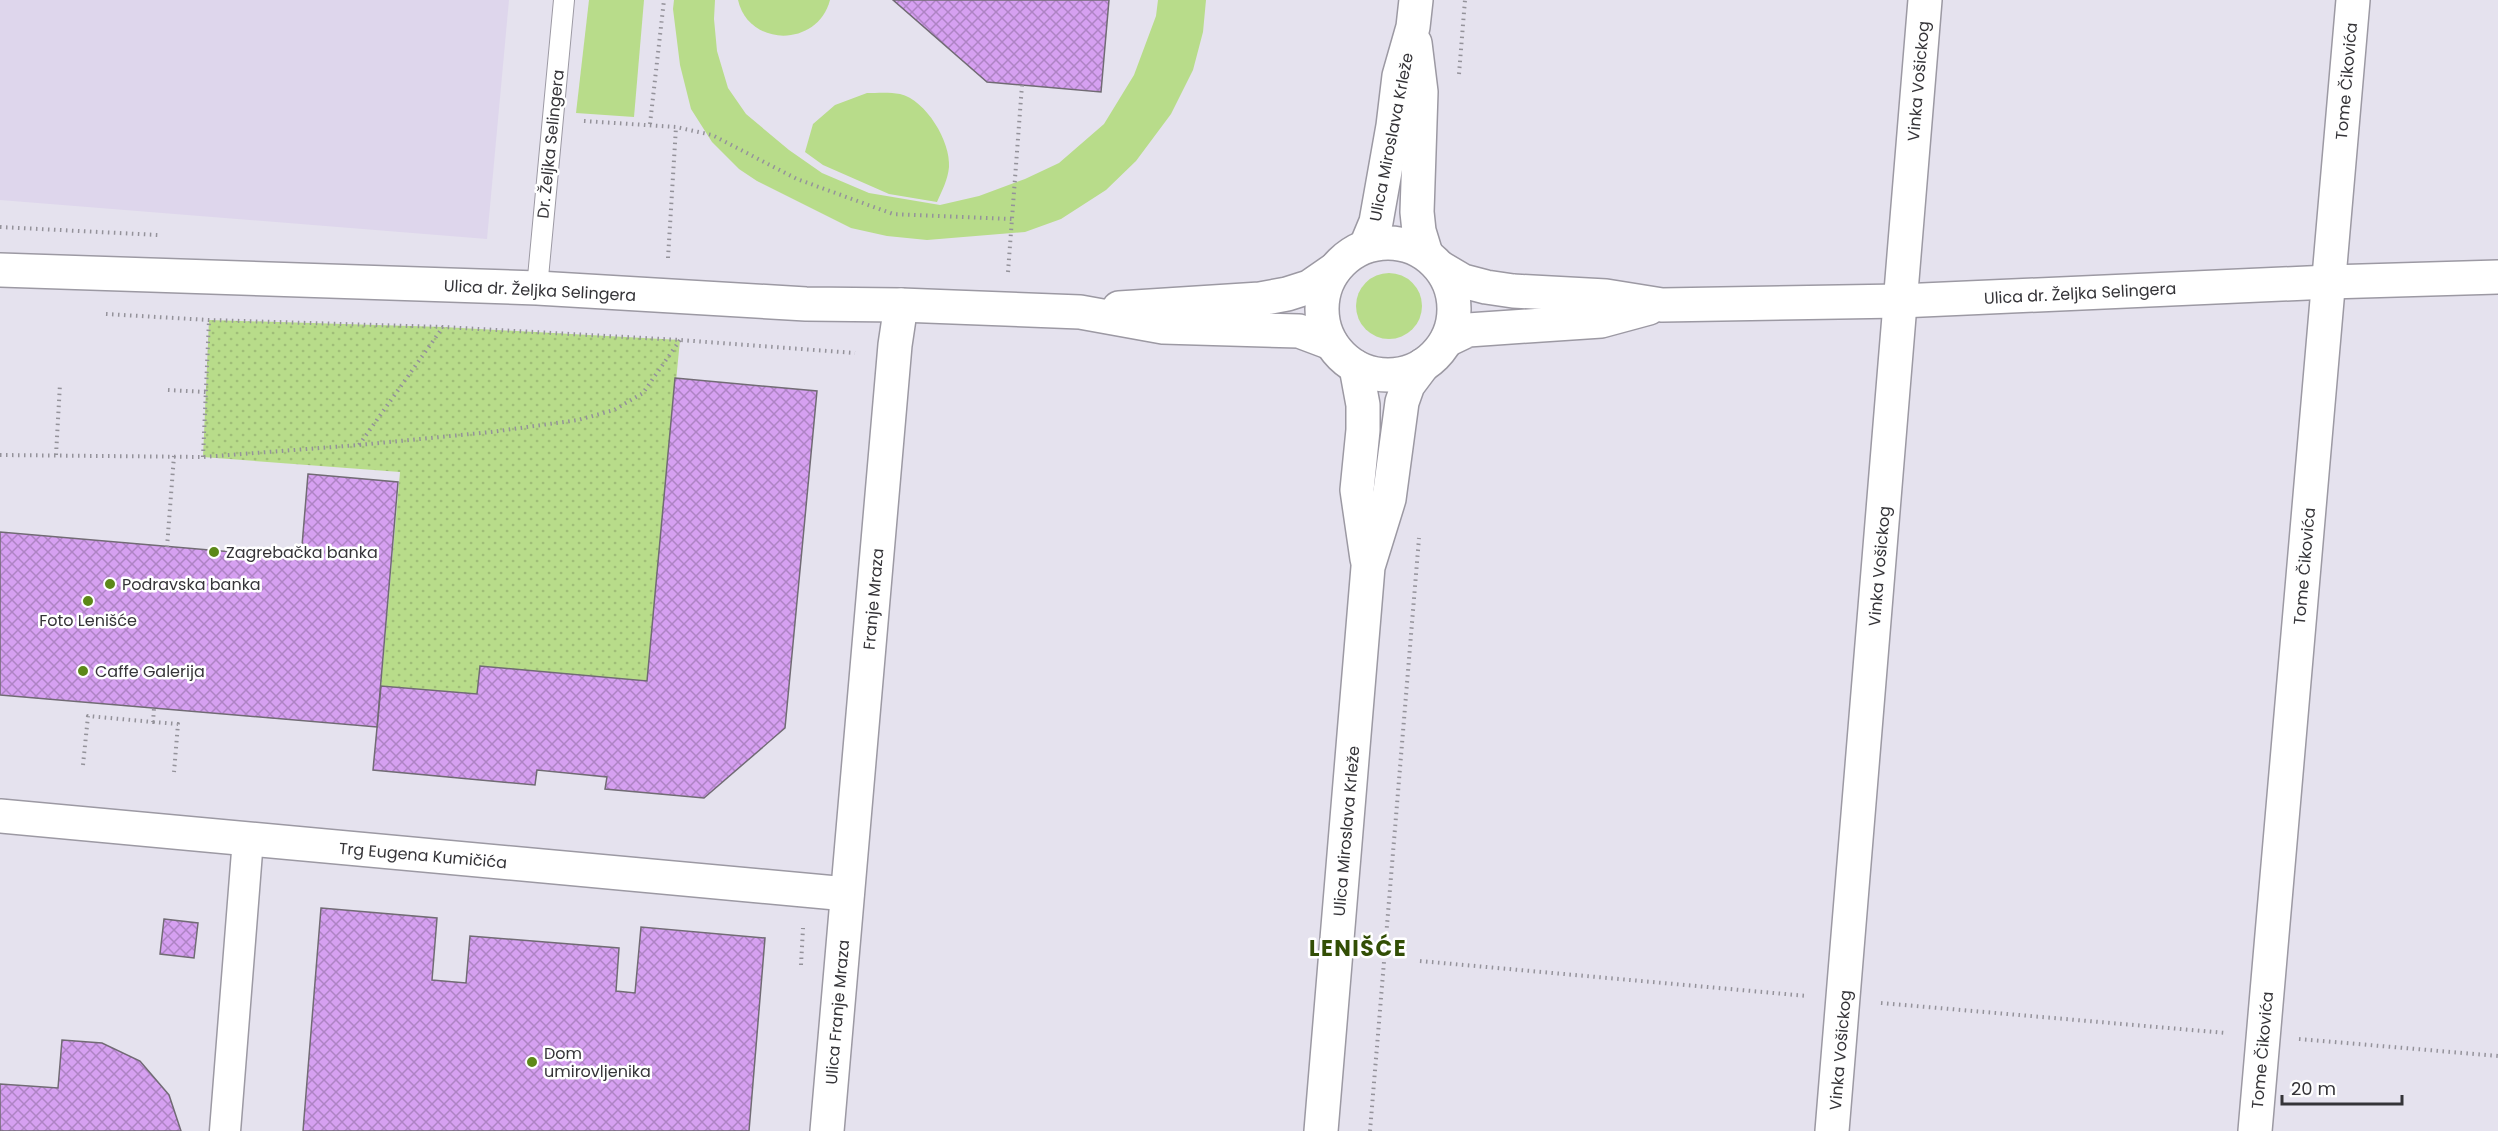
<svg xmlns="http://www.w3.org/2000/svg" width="2498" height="1131" font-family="Poppins,sans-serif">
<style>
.medical{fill:#ded6ec}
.grass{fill:#b8dc8a}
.park{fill:url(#park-dots)}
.building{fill:url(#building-cross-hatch);stroke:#716b74;stroke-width:1.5}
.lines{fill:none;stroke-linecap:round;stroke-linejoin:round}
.service-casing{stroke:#9c99a3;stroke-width:22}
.pedestrian-casing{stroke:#9c99a3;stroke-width:33}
.minor-casing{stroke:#9c99a3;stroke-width:36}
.tertiary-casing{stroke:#9c99a3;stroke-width:36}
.path{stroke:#94929a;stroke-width:4;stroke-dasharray:1.5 4.5;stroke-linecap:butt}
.service{stroke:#fff;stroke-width:20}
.pedestrian{stroke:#fff;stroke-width:30}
.minor{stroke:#fff;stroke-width:33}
.tertiary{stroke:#fff;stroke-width:33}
.poi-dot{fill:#5c8818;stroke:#fff;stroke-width:2}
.labels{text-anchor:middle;stroke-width:5;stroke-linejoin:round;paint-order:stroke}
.street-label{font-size:16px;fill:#353438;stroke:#fff}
.poi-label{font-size:16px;fill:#353438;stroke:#fff;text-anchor:start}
.district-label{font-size:22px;font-weight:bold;letter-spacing:1.5px;fill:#324e05;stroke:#fff}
</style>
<defs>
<pattern id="park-dots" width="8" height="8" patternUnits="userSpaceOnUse" patternTransform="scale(1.5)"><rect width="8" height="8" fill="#b8dc8a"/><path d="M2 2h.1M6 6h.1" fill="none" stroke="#9fbd78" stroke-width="1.8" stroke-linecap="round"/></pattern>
<pattern id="building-cross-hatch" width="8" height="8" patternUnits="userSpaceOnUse" patternTransform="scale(1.5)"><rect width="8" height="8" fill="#d6a0f1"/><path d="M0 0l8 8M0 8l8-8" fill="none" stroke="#ae83c4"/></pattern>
</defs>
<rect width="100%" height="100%" fill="#e5e2ee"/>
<path class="medical" d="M0 0H509L487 239 0 200Z"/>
<g class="grass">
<path d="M589 0H644L634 117 576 113Z"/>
<path d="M674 0H715L714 19 717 51 728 88 746 114 789 150 822 173 869 193 940 205 979 196 1025 179 1059 163 1104 124 1134 75 1156 16 1158 0H1206L1203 32 1193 70 1171 114 1136 161 1106 190 1061 219 1025 232 927 240 887 236 851 228 757 181 739 169 712 142 691 109 680 65 673 9Z"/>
<path d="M738 0H830C818 47 749 48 738 0Z"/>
<path d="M867 93C877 93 890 92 900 94 926 100 951 142 949 167 948 179 942 191 937 202L889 194 823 165 805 152 813 124 835 105Z"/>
<circle cx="1389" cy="306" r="33"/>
</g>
<path class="park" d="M209 320 443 327 680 340 647 681 480 666 477 694 381 686 400 472 203 457Z"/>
<g class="building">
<path d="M893 0H1109L1101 92 987 82Z"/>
<path d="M675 378 817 391 785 728 704 798 605 789 607 777 537 770 535 785 373 770 381 686 477 694 480 666 647 681Z"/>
<path d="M308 474 398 482 377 727 0 695V532L301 558Z"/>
<path d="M321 908 437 918 432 980 466 983 470 936 619 948 616 991 635 993 641 927 765 938 749 1131H303Z"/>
<path d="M164 919 198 923 194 958 160 954Z"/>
<path d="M62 1040 102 1043 140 1061 169 1095 181 1131H0V1084L58 1088Z"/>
</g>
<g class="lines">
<g class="service-casing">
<path id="service" d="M537 288 564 0"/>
</g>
<g class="pedestrian-casing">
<path id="pedestrian" d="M225 1131 248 839"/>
</g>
<g class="minor-casing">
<g id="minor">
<path d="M1441 268 1463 281 1486 287 1513 291 1606 296 1662 305 1900 301 2329 282 2498 277"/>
<path d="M1447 340 1468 330 1601 321 1649 308"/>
<path d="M0 816 847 894"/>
<path d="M827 1131 895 345 901 305"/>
<path d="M1832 1131 1925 0"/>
<path d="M2255 1131 2353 0"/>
</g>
</g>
<g class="tertiary-casing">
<g id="tertiary">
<path d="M1415 43 1421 92 1417 212 1419 231 1426 254"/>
<circle cx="1388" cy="309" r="66"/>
<path d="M1366 246 1376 222 1393 126 1399 76 1413 27 1416 0"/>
<path d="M0 270 537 288 806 304 901 305 1080 312 1163 327 1299 331 1331 343"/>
<path d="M1119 308 1260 299 1287 294 1309 287 1335 269"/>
<path d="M1356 367 1363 405V430L1357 490 1367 559"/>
<path d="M1321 1131 1368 567 1389 499 1402 402 1408 385 1423 365"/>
</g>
</g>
<g class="path">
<path d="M1459 74 1465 0"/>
<path d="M584 121 676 127 712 135 797 179 893 214 1012 219"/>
<path d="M650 124 664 0"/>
<path d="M0 227 158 235"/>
<path d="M668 258 676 127"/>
<path d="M1008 272 1022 85"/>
<path d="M106 314 209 320 443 327 680 340 855 353"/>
<path d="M168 390 206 392"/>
<path d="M359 445 443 327"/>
<path d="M0 455 203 457 359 445 491 432 578 420 614 410 643 393 680 340"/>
<path d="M56 455 60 384"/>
<path d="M203 457 209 320"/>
<path d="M167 547 174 456"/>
<path d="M153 722 178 724 174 772"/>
<path d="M83 765 88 716 153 722 154 708"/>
<path d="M1420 961 1807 996"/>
<path d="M801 965 803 928"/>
<path d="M1881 1003 2226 1033"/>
<path d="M2299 1039 2498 1056"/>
<path d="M1370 1131 1419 538"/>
</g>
<use href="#service" class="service"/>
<use href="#pedestrian" class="pedestrian"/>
<use href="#minor" class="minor"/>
<use href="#tertiary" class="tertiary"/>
</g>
<g class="poi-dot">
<circle cx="214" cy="552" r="6"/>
<circle cx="110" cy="584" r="6"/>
<circle cx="88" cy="601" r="6"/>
<circle cx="83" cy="671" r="6"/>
<circle cx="532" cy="1062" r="6"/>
</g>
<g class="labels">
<g class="street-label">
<text transform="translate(1918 81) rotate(-85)" y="6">Vinka Vošickog</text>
<text transform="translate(2346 81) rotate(-85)" y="6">Tome Čikovića</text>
<text transform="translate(1391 137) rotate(-79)" y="6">Ulica Miroslava Krleže</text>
<text transform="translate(550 144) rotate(-84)" y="6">Dr. Željka Selingera</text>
<text transform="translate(540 290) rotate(3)" y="6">Ulica dr. Željka Selingera</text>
<text transform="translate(2080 293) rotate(-3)" y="6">Ulica dr. Željka Selingera</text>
<text transform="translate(1879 566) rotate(-85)" y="6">Vinka Vošickog</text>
<text transform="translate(2304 566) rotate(-85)" y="6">Tome Čikovića</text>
<text transform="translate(873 599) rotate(-85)" y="6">Franje Mraza</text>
<text transform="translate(1346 831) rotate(-85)" y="6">Ulica Miroslava Krleže</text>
<text transform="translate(423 855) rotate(5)" y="6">Trg Eugena Kumičića</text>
<text transform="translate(837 1012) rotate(-85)" y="6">Ulica Franje Mraza</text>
<text transform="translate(1840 1050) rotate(-85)" y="6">Vinka Vošickog</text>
<text transform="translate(2262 1050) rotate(-85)" y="6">Tome Čikovića</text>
</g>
<g class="poi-label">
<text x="226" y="558">Zagrebačka banka</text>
<text x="122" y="590">Podravska banka</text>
<text x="88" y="626" text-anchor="middle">Foto Lenišće</text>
<text x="95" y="677">Caffe Galerija</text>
<text x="544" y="1059">Dom<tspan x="544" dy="18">umirovljenika</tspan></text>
</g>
<g class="district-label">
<text x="1358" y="956">LENIŠĆE</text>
</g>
</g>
<path d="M2282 1095v9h120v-9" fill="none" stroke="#353438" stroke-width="3"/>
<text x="2291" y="1095" font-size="18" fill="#353438" stroke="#ffffff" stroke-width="4.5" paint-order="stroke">20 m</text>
</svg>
